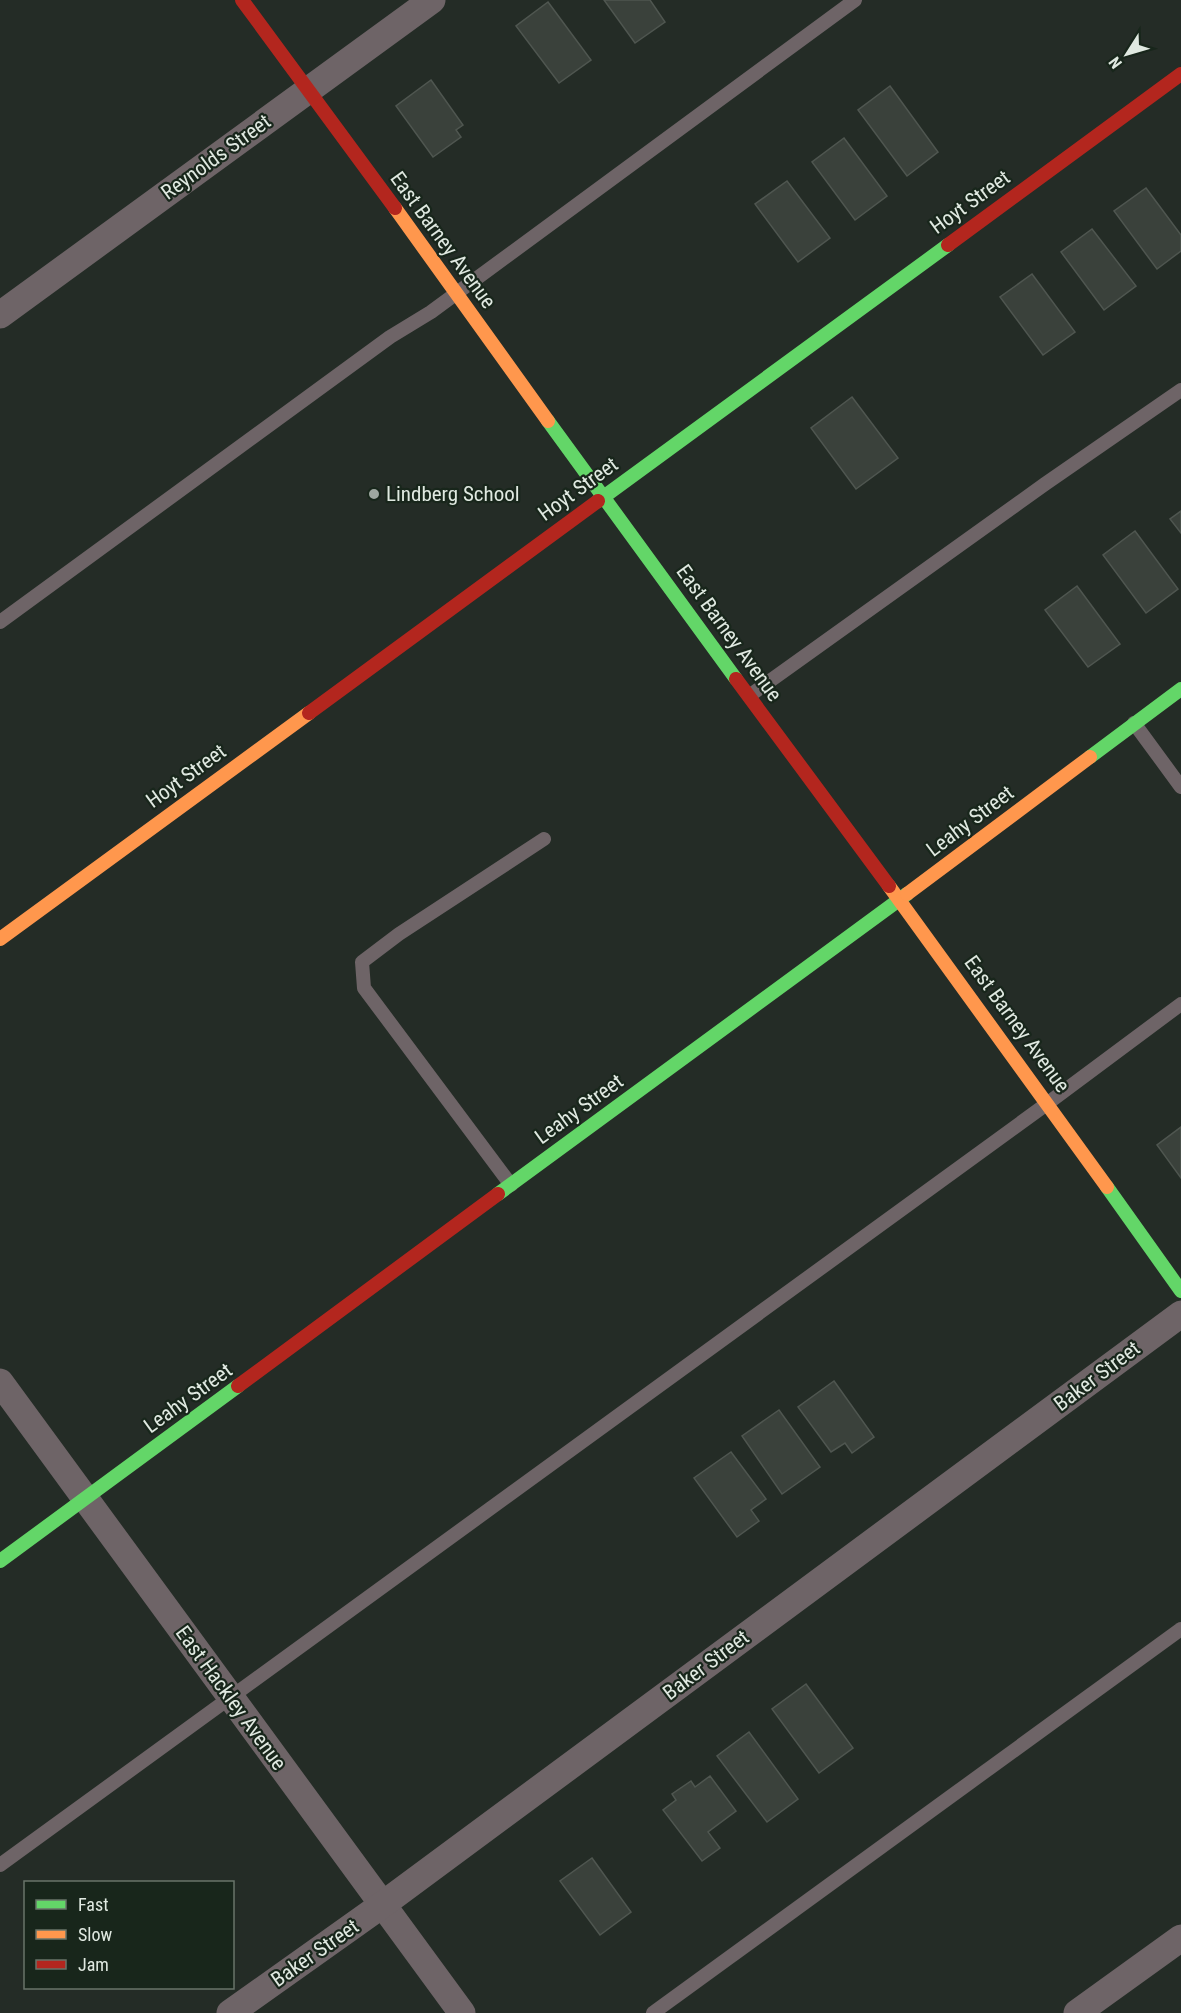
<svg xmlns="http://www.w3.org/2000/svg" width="1181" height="2013" font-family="'Roboto Condensed',sans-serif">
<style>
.building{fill:#3a413b;stroke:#4f5650;stroke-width:1.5}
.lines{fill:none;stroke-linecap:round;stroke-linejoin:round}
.lane{stroke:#6e6467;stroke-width:14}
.street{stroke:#6e6467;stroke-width:27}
.fast{stroke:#63d668;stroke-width:14}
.slow{stroke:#ff974d;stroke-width:14}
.jam{stroke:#b3261e;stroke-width:14}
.poi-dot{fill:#9ea7a0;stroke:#18261b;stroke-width:2}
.labels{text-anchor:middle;stroke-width:4.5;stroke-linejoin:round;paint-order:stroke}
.street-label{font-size:21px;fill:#e0e9e1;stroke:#18261b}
.poi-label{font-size:21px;fill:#e0e9e1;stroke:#18261b;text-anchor:start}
</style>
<rect width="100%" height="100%" fill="#242c26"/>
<g class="building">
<path d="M604 0H650L665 22 635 43Z"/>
<path d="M548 2 591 60 559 83 516 26Z"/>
<path d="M431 80 463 125 456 130 461 137 433 157 396 106Z"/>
<path d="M890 86 938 152 907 176 858 110Z"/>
<path d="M844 138 887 196 855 220 812 162Z"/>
<path d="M787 181 830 238 798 262 755 204Z"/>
<path d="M1146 188 1181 235V251L1157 269 1114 211Z"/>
<path d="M1092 229 1136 286 1104 310 1061 252Z"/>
<path d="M1032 274 1075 332 1043 355 1000 297Z"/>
<path d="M852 397 898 458 856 489 811 428Z"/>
<path d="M1181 511V533L1170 519Z"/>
<path d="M1135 531 1178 589 1146 613 1103 555Z"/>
<path d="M1077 586 1120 644 1088 667 1045 610Z"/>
<path d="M1181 1127V1178L1157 1145Z"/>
<path d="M834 1381 874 1437 852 1453 845 1443 831 1452 798 1407Z"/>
<path d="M779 1410 820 1467 782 1494 742 1436Z"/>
<path d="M731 1452 766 1499 751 1510 759 1521 737 1537 694 1478Z"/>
<path d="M806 1684 853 1748 819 1773 772 1709Z"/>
<path d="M749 1732 798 1799 767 1822 717 1756Z"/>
<path d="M710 1776 736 1811 708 1832 720 1848 702 1861 663 1810 676 1800 672 1794 691 1781 695 1787Z"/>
<path d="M592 1858 631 1912 600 1935 560 1881Z"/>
</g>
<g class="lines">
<g class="lane">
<path d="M0 622 390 337 431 312 855 0"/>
<path d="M749 696 1045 484 1181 390"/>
<path d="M1134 723 1181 787"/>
<path d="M511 1185 364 988 362 962 399 934 544 839"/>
<path d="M0 1865 1048 1103 1181 1004"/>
<path d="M653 2013 1181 1629"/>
</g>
<g class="street">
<path d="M0 315 432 0"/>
<path d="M0 1382 462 2013"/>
<path d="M230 2013 382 1905 1181 1314"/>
<path d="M1077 2013 1181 1938"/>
</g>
<g class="fast">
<path d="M548 421 736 679"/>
<path d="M598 501 948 245"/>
<path d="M1090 757 1181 689"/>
<path d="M1107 1187 1181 1291"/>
<path d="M498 1194 907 894"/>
<path d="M0 1561 238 1386"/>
</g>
<g class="slow">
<path d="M395 208 548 421"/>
<path d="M889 886 1107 1187"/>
<path d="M907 894 1090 757"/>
<path d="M0 939 309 713"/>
</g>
<g class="jam">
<path d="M242 0 395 208"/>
<path d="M948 245 1181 74"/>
<path d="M736 679 889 886"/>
<path d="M309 713 598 501"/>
<path d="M238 1386 498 1194"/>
</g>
</g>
<circle class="poi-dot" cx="374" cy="494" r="6"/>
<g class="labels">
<g class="street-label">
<text transform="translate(216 157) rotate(-36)" y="7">Reynolds Street</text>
<text transform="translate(970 202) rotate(-36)" y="7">Hoyt Street</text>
<text transform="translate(443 240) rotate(54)" y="7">East Barney Avenue</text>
<text transform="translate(578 489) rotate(-36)" y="7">Hoyt Street</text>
<text transform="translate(729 633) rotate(54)" y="7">East Barney Avenue</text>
<text transform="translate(186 776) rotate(-36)" y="7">Hoyt Street</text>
<text transform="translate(970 821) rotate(-37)" y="7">Leahy Street</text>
<text transform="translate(1017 1024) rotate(54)" y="7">East Barney Avenue</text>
<text transform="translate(579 1109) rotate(-36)" y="7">Leahy Street</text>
<text transform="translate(1097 1376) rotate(-37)" y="7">Baker Street</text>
<text transform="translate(188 1398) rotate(-36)" y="7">Leahy Street</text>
<text transform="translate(706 1665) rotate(-37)" y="7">Baker Street</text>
<text transform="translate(231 1698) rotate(54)" y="7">East Hackley Avenue</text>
<text transform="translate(315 1953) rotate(-35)" y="7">Baker Street</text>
</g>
<g class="poi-label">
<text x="386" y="501">Lindberg School</text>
</g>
</g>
<rect x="24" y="1881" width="210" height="108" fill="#18261b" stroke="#68746a" stroke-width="1.5"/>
<rect x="36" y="1900" width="30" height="9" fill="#63d668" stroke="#68746a" stroke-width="1.5"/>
<text x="78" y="1911" font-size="18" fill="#e0e9e1">Fast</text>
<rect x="36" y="1930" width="30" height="9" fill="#ff974d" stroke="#68746a" stroke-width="1.5"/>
<text x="78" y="1941" font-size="18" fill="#e0e9e1">Slow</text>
<rect x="36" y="1960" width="30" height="9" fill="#b3261e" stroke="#68746a" stroke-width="1.5"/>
<text x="78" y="1971" font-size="18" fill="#e0e9e1">Jam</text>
<g transform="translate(1127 54) rotate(233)" stroke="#18261b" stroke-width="4.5" paint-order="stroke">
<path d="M0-4.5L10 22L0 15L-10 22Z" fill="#e0e9e1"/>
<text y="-9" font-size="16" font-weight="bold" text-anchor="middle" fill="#e0e9e1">N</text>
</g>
</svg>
